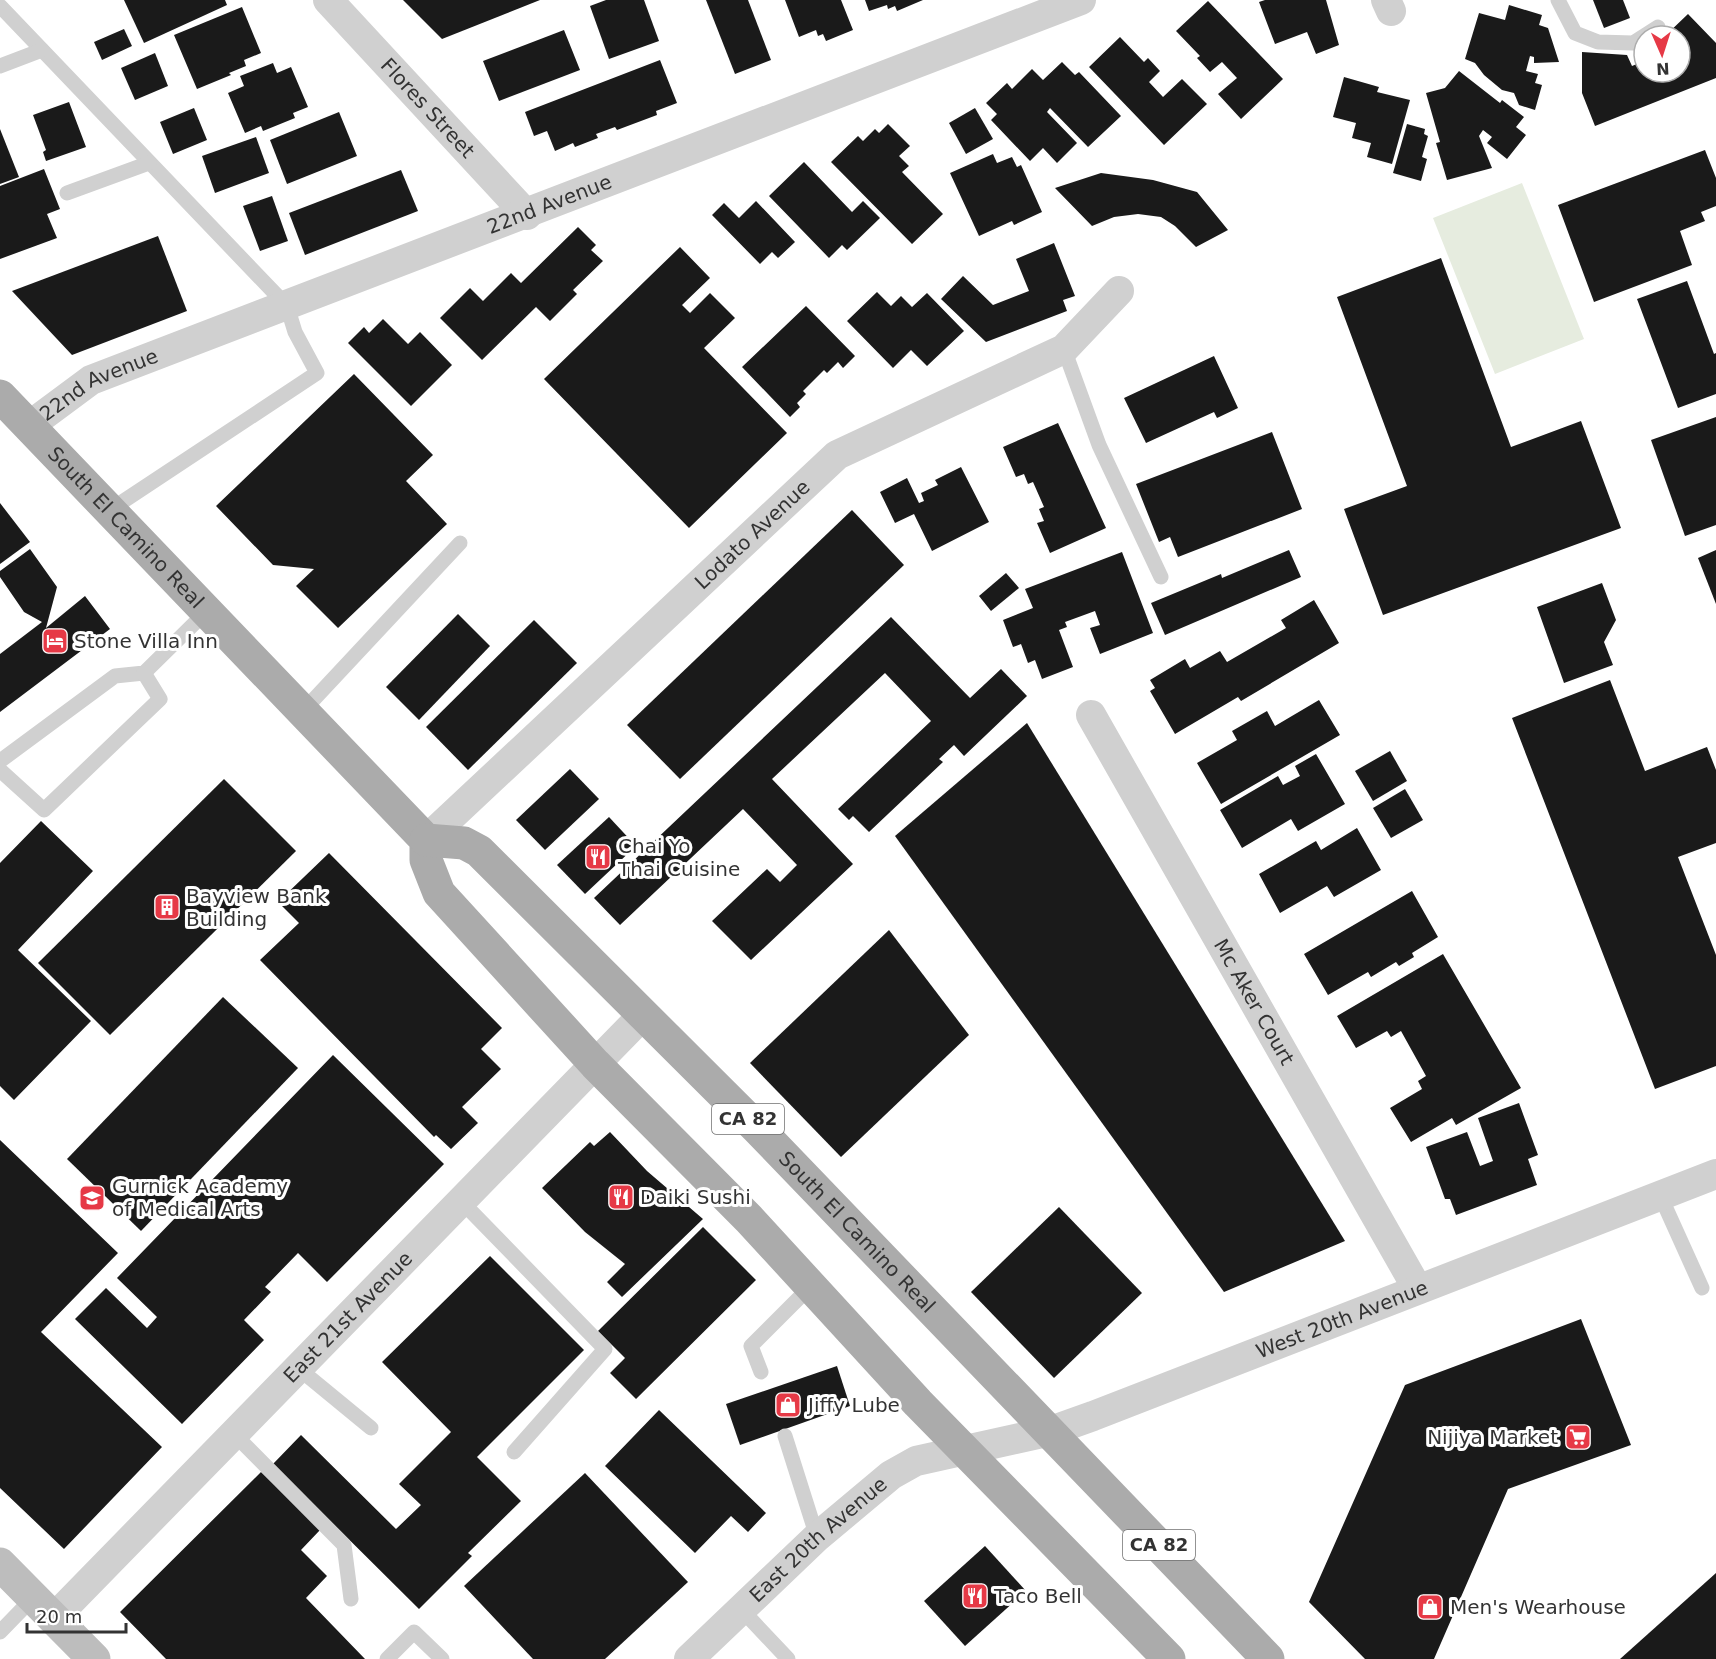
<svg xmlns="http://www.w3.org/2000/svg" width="1716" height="1659" font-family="'DejaVu Sans',sans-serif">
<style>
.green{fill:#e6ecdf}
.building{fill:#1a1a1a}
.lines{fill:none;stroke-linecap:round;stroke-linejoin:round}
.lane{stroke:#d0d0d0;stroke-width:15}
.street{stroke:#d0d0d0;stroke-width:30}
.secondary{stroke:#bdbdbd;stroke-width:33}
.primary{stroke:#ababab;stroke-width:33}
.labels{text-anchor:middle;stroke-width:6;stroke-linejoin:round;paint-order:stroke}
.shield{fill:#fff;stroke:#707070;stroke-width:1.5}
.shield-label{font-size:18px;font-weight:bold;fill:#333}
.street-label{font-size:20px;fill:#333;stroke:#fff}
.poi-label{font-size:20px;fill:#333;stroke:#fff;text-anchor:start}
</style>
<rect width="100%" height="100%" fill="#fff"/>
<path class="green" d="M1522 183 1584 339 1495 374 1433 218Z"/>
<g class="building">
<path d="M124 0H225L227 5 144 43Z"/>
<path d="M403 0H540L442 39Z"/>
<path d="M606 0H644L659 41 609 59 590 6Z"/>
<path d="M706 0H748L771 60 735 74Z"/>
<path d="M785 0H841L853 30 826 41 823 34 818 36 816 30 799 37Z"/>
<path d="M865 0H923L897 11 895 6 888 9 887 5 869 11Z"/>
<path d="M1265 0H1326L1339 45 1316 54 1307 32 1275 44 1259 2Z"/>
<path d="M1593 0H1623L1630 18 1604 28Z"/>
<path d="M1208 1 1283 79 1241 119 1218 94 1237 78 1222 62 1210 72 1197 58 1200 56 1176 31Z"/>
<path d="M1509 5 1542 15 1539 25 1548 28 1559 62 1534 63V57L1530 56 1526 71 1538 74 1535 83 1542 85 1535 110 1519 105 1514 93 1502 90 1484 75 1475 63 1465 59 1479 13 1505 20Z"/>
<path d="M242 7 261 53 244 60 246 66 229 73 231 75 197 89 174 35Z"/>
<path d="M1688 14 1716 43V78L1595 126 1582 93V52L1627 55 1632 66 1644 61V72H1680V36H1665Z"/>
<path d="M124 29 132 46 102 60 94 42Z"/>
<path d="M564 30 580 70 499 101 483 61Z"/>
<path d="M1120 37 1144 62 1148 58 1160 71 1149 82 1163 97 1182 79 1207 104 1164 145 1089 67Z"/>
<path d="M155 53 168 86 135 100 121 68Z"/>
<path d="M660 60 677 103 656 111 657 115 617 130 615 127 596 134 598 138 575 147 573 143 555 151 547 131 534 136 525 112Z"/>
<path d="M1062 62 1075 75 1079 72 1121 116 1088 147 1050 108 1047 112 1077 143 1057 163 1043 148 1030 161 991 120 997 114 986 103 1007 83 1012 89 1032 69 1043 80Z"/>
<path d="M273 63 277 73 291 67 308 107 293 113 295 118 263 131 261 126 245 133 228 93 244 86 240 76Z"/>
<path d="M1459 71 1500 103 1502 100 1524 117 1516 127 1526 135 1507 159 1487 143 1492 137 1483 130 1479 136 1492 168 1447 180 1436 143 1440 142 1426 93 1445 88Z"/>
<path d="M1344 77 1379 87 1377 92 1410 100 1392 164 1367 157 1371 143 1352 138 1356 123 1333 117Z"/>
<path d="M69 102 86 147 46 161 43 152 46 150 33 115Z"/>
<path d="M194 108 207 140 173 154 160 122Z"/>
<path d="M975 108 993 139 966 154 949 123Z"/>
<path d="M339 112 357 156 287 184 270 140Z"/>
<path d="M888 124 910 146 899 156 909 166 902 172 943 214 912 244 831 162 858 136 863 141 875 129 879 133Z"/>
<path d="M1407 124 1425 129 1424 134 1428 136 1422 157 1427 159 1421 181 1393 173Z"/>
<path d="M0 129 19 177 0 184Z"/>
<path d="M256 137 269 173 215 193 202 156Z"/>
<path d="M1705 150 1716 178V206L1701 212 1705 221 1680 231 1692 265 1594 302 1558 205Z"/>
<path d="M993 154 997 163 1012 157 1017 167 1021 165 1042 212 1014 225 1012 221 979 236 950 173Z"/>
<path d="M804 162 852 212 863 201 880 218 847 250 842 245 829 258 769 196Z"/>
<path d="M44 169 60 209 47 214 57 238 0 259V186Z"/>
<path d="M401 170 418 211 305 255 289 213Z"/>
<path d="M1101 173 1153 180 1197 192 1228 230 1196 247 1175 226 1161 217 1138 214 1114 217 1092 226 1055 188Z"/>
<path d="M272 196 288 241 260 251 243 206Z"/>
<path d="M756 201 795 242 778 258 772 252 760 264 712 215 724 203 739 218Z"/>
<path d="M578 227 596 245 591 250 603 261 573 290 577 294 550 321 536 307 482 360 440 318 470 288 483 301 511 273 521 283Z"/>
<path d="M158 236 187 311 72 355 12 291Z"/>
<path d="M1054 243 1075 296 1063 300 1067 311 986 342 941 299 963 276 993 305 1029 291 1016 259Z"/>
<path d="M680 247 710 278 682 305 690 313 710 293 735 318 704 348 787 433 689 528 544 379Z"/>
<path d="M1441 258 1511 447 1581 421 1621 528 1383 615 1344 509 1407 486 1337 297Z"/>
<path d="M1687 281 1714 354 1716 353V394L1678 408 1637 299Z"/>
<path d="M877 292 891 306 901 296 912 307 927 293 964 331 927 366 911 350 893 368 847 321Z"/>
<path d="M806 306 855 356 843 368 838 362 827 373 824 370 803 391 806 394 797 403 800 407 790 417 742 367Z"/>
<path d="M383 319 408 344 420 332 452 365 411 406 348 343 364 327 369 333Z"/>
<path d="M1214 356 1238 408 1217 418 1214 412 1146 443 1124 398Z"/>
<path d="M354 374 433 455 406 481 447 524 338 628 296 586 314 569 273 565 216 506Z"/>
<path d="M1716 417V525L1685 536 1651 440Z"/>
<path d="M1058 423 1106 528 1050 553 1037 523 1044 521 1039 509 1044 507 1033 482 1028 484 1024 474 1016 477 1003 447Z"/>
<path d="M1272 432 1302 509 1178 557 1170 537 1159 542 1136 484Z"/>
<path d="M961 467 989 522 932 551 914 514 895 523 880 492 907 478 919 503 924 501 921 493 938 485 935 480Z"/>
<path d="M0 503 30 542 0 564Z"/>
<path d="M852 510 904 565 680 779 627 725Z"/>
<path d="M30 549 57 587 46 628 85 596 110 629 0 712V654L42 622 24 612 0 577V571Z"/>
<path d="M1289 550 1301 577 1165 635 1151 603 1221 574 1222 578Z"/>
<path d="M1716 550V604L1698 558Z"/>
<path d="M1122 552 1153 633 1100 654 1090 628 1100 625 1095 611 1065 622 1067 627 1059 630 1073 667 1042 679 1035 660 1028 663 1021 644 1013 647 1003 620 1033 608 1025 589Z"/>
<path d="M1006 573 1019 588 991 611 979 596Z"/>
<path d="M1602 583 1616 620 1604 642 1613 665 1564 683 1537 607Z"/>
<path d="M1314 600 1339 643 1241 701 1238 697 1175 734 1150 691 1155 688 1150 680 1185 659 1190 668 1220 651 1227 662 1286 628 1281 620Z"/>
<path d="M458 614 490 646 419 720 386 687Z"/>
<path d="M891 617 970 698 1001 669 1027 696 964 756 954 745 939 759 943 762 869 832 853 816 849 820 838 809 931 721 885 673 772 779 853 864 751 960 712 921 767 869 780 882 797 865 743 809 620 925 594 898Z"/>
<path d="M534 620 577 663 468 770 426 727Z"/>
<path d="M1610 680 1645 771 1707 747 1716 770V843L1678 857 1716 955V1066L1655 1089 1512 718Z"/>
<path d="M1319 700 1340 735 1221 804 1197 763 1237 740 1232 731 1267 711 1275 726Z"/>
<path d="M1027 723 1345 1241 1224 1292 895 836Z"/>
<path d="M1390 751 1407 781 1373 801 1355 771Z"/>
<path d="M1316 754 1345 804 1298 831 1291 819 1242 848 1220 810 1278 776 1283 785 1300 776 1295 766Z"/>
<path d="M570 769 599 799 545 850 516 820Z"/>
<path d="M224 779 296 851 110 1035 38 963Z"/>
<path d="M1405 789 1423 820 1391 838 1373 808Z"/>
<path d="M609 817 636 846 585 894 557 865Z"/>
<path d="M41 821 93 871 18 950 91 1021 14 1100 0 1086V863Z"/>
<path d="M1357 828 1381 870 1334 897 1327 886 1280 913 1259 874 1316 841 1321 850Z"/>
<path d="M329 853 502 1028 481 1049 501 1069 462 1107 478 1123 451 1149 436 1135 434 1137 260 960 299 923 278 902Z"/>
<path d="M1412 891 1438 937 1412 953 1414 957 1399 966 1396 962 1371 977 1368 972 1328 995 1304 954Z"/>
<path d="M889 930 969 1035 841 1157 750 1063Z"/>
<path d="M1443 954 1521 1088 1456 1125 1452 1118 1411 1142 1390 1108 1422 1089 1418 1081 1426 1076 1401 1031 1391 1037 1387 1031 1356 1048 1337 1016Z"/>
<path d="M223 997 298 1068 141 1231 67 1159Z"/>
<path d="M333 1055 444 1164 327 1282 298 1253 265 1287 271 1292 244 1320 264 1340 182 1424 75 1319 106 1288 147 1328 157 1317 117 1278Z"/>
<path d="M1519 1103 1538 1155 1528 1159 1537 1185 1456 1215 1450 1199H1445L1426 1147 1467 1132 1480 1166 1493 1161 1478 1118Z"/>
<path d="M610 1132 647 1171 703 1219 622 1297 607 1282 625 1264 585 1232 542 1188 590 1142 594 1146Z"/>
<path d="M0 1140 118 1253 41 1332 162 1447 64 1549 0 1488Z"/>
<path d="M1059 1207 1142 1293 1054 1378 971 1292Z"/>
<path d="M703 1227 756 1280 636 1399 610 1373 625 1358 598 1331Z"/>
<path d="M490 1256 584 1350 477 1457 521 1501 468 1553 472 1556 419 1609 273 1464 301 1435 396 1529 421 1505 399 1484 451 1432 382 1362Z"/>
<path d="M1581 1319 1631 1445 1508 1489 1434 1659H1365L1309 1602 1405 1385Z"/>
<path d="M837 1366 850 1406 740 1445 726 1404Z"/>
<path d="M659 1410 766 1513 748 1532 731 1516 695 1553 605 1466Z"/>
<path d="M261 1472 320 1530 301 1550 327 1576 306 1598 365 1659H166L120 1612Z"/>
<path d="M585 1473 688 1582 605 1659H533L464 1586Z"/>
<path d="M985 1546 1026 1591 965 1646 924 1601Z"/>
<path d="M1716 1573V1659H1620Z"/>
</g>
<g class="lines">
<g class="lane">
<path d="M1558 0 1575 33 1598 42 1633 43 1658 27"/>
<path d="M0 6 287 306 295 332 317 373 110 510"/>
<path d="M0 66 42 50"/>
<path d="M67 193 149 163"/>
<path d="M1064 349 1099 445 1161 577"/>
<path d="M303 711 460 543"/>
<path d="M0 761 115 676 144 673 207 611"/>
<path d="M0 770 44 810 160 699 144 673"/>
<path d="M1660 1195 1702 1288"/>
<path d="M461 1201 605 1349 514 1452"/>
<path d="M298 1368 371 1428"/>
<path d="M761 1372 751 1346 811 1286"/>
<path d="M234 1434 344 1545 351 1599"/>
<path d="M785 1436 817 1537"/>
<path d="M741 1609 788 1659"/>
<path d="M0 1632 33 1598"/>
<path d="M387 1659 414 1632 442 1659"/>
</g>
<g class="street">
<path id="s1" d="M328 0 527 215"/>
<path d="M1386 0 1391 11"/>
<path id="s2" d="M29 426 91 380 1081 0"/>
<path id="s3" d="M1091 715 1417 1288"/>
<path id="s4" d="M426 840 837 455 1064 349 1119 291"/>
<path id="s5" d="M53 1619 642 1016"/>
<path id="s6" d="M689 1659 817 1537 891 1475 916 1461 1051 1431 1093 1416 1716 1174"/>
</g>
<path class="secondary" d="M0 1564 94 1659"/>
<g class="primary">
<path id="s7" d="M0 396 426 840V860L439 893 595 1064 749 1219 918 1403 1169 1659"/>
<path id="s8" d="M426 840 464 843 479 851 756 1127 1268 1659"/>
</g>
</g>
<defs>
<g id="hotel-square" transform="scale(1.35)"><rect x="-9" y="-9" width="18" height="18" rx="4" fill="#e63946" stroke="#fff"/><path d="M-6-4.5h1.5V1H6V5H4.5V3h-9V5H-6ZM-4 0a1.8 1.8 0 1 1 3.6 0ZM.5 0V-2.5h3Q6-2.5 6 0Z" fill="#fff"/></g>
<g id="restaurant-square" transform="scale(1.35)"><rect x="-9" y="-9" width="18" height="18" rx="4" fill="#e63946" stroke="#fff"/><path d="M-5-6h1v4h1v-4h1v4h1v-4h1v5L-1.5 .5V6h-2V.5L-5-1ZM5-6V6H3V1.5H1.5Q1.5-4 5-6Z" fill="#fff"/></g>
<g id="building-square" transform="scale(1.35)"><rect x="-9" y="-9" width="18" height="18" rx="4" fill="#e63946" stroke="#fff"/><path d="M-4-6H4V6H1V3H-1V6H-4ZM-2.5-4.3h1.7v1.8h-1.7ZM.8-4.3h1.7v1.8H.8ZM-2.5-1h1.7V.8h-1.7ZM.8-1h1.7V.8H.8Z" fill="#fff"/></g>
<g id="university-square" transform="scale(1.35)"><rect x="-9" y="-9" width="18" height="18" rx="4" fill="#e63946" stroke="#fff"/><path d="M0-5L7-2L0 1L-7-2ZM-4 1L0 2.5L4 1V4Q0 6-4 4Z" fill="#fff"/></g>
<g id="shop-square" transform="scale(1.35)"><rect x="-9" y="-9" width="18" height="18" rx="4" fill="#e63946" stroke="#fff"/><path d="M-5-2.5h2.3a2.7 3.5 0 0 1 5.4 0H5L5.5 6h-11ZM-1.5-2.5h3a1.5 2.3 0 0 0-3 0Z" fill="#fff"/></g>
<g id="supermarket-square" transform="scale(1.35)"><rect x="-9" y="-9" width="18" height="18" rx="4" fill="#e63946" stroke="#fff"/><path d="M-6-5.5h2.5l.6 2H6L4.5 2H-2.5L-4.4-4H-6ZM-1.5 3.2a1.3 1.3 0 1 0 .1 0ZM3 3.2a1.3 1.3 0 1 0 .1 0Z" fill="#fff"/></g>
</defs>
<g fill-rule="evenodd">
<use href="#hotel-square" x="55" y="641"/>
<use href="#restaurant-square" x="598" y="857"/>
<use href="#building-square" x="167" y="907"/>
<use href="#restaurant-square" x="621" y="1197"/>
<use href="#university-square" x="92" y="1198"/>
<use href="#shop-square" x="788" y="1405"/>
<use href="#supermarket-square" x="1578" y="1437"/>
<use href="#restaurant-square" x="975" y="1596"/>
<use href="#shop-square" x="1430" y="1607"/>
</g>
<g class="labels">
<g class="shield">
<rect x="712" y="1104" width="72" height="30" rx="4.5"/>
<rect x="1123" y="1530" width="72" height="30" rx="4.5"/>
</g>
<g class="shield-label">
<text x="748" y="1125">CA 82</text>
<text x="1159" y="1551">CA 82</text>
</g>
<g class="street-label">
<text dy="7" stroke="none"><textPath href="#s1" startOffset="147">Flores Street</textPath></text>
<text dy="7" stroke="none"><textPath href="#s2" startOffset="568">22nd Avenue</textPath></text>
<text dy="7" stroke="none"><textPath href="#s2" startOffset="82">22nd Avenue</textPath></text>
<text dy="7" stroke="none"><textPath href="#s7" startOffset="182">South El Camino Real</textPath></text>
<text dy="7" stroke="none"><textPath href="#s4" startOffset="447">Lodato Avenue</textPath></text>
<text dy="7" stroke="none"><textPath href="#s3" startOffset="330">Mc Aker Court</textPath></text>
<text dy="7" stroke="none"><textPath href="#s8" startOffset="592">South El Camino Real</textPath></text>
<text dy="7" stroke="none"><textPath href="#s5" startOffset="422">East 21st Avenue</textPath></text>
<text dy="7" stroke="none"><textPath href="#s6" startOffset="752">West 20th Avenue</textPath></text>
<text dy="7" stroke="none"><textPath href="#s6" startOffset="176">East 20th Avenue</textPath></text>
</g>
<g class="poi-label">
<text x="74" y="648">Stone Villa Inn</text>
<text x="618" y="853">Chai Yo<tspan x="618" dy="23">Thai Cuisine</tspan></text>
<text x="186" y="903">Bayview Bank<tspan x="186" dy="23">Building</tspan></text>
<text x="112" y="1193">Gurnick Academy<tspan x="112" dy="23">of Medical Arts</tspan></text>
<text x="640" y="1204">Daiki Sushi</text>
<text x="808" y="1412">Jiffy Lube</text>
<text x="1558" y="1444" text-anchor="end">Nijiya Market</text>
<text x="994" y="1603">Taco Bell</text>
<text x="1450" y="1614">Men's Wearhouse</text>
</g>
</g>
<g transform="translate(1662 54) rotate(177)"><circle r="28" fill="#ffffff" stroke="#adadad" stroke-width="1.5"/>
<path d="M0-4.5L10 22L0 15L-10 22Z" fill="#e63946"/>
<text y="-9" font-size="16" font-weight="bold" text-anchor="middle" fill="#333333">N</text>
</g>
<path d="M27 1623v9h99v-9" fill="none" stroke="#333333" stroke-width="3"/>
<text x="36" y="1623" font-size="18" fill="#333333" stroke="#ffffff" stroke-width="4.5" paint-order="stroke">20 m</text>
</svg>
